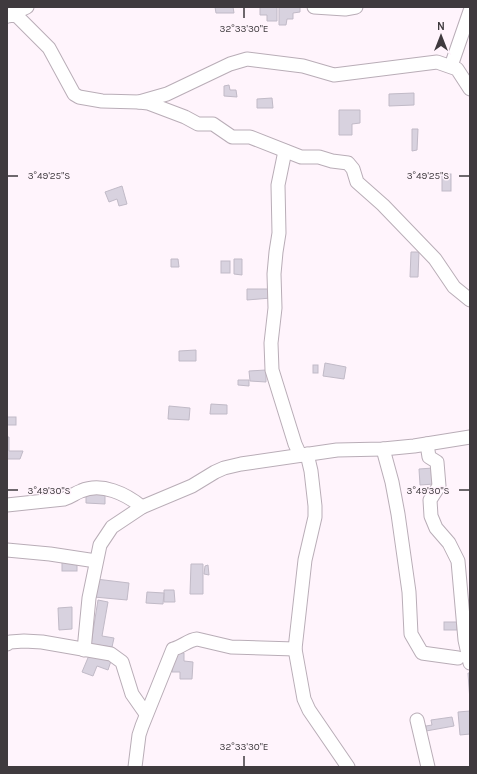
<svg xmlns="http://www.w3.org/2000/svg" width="477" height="774" font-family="Karla,sans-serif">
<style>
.building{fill:#d8d2df;stroke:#c1bac7}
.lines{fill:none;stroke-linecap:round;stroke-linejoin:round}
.minor-casing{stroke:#b9adb7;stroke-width:15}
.minor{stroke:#fff;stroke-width:13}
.ticks{fill:none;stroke:#3f3a3e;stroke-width:1.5}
.ticks-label{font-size:10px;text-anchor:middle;fill:#3f3a3e;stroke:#fff4fc;stroke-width:3;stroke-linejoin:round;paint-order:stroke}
</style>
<rect width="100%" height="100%" fill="#fff4fc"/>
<g class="building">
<path d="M215 7H233L234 13H216Z"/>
<path d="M260 7H277V21H267V15H260Z"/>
<path d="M279 7H300V12L293 13V19H287L286 25H279Z"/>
<path d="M229 85 230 90H236L237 97 224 96V86Z"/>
<path d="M414 93V105L389 106V94Z"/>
<path d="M272 98 273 108H257V99Z"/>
<path d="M339 110H360V123L352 124V135H339Z"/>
<path d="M412 129H418L417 150 412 151Z"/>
<rect x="442" y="174" width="9" height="17"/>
<path d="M122 186 127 204 119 206 117 199 109 202 105 192Z"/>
<path d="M411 252H419L418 277H410Z"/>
<path d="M171 259H178L179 267H171Z"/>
<path d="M234 259H242V275L234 274Z"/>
<rect x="221" y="261" width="9" height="12"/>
<path d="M247 289H270L271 298 247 300Z"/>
<path d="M196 350V361H179V351Z"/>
<path d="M325 363 346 367 344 379 323 376Z"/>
<rect x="313" y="365" width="5" height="8"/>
<path d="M266 370V382L250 381 249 371Z"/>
<path d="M238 380H249V386L238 385Z"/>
<path d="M211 404 227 405V414H210Z"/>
<path d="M169 406 190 408 189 420 168 419Z"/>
<rect x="7" y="417" width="9" height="8"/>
<path d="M7 437H9V451H23L20 459H7Z"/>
<path d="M433 468 434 484 420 485 419 469Z"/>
<path d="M86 492H105V504L86 503Z"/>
<rect x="62" y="562" width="15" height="9"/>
<path d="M191 564H203V594H190Z"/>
<path d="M208 565 209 575 204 574 205 566Z"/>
<path d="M96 579 129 583 127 600 94 597Z"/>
<path d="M164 590H174L175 602H164Z"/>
<path d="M147 592 164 593 163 604 146 603Z"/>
<path d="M98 600 108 602 102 636 114 638 112 647 91 644Z"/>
<path d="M72 607V629L59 630 58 608Z"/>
<rect x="444" y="622" width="13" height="8"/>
<path d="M175 652 184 653V661L193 662 192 679H180V672H172Z"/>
<path d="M90 653 111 661 108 670 97 666 93 676 82 672Z"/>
<path d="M468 673H470V701Z"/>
<path d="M470 711V734L460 735 458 712Z"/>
<path d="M452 717 454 726 426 731V726L432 725 431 720Z"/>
</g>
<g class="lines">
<g class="minor-casing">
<g id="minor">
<path d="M314 7 345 9 356 7"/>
<path d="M7 16 14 15 18 17 49 48 74 94 79 97 102 101 139 102 167 94 230 64 247 59 303 66 334 75 437 62 457 69 470 89"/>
<path d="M7 16 27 7"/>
<path d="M451 66 470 11"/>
<path d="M139 102 148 103 185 117 198 124H213L232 137H250L301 157H319L332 161 348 163 353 169 357 182 383 205 435 259 454 287 470 300"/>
<path d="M285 151 278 185 279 233 276 252 274 274 275 308 271 343 272 370 295 444 300 455"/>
<path d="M427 444 429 457 437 462 439 486 430 500 431 516 436 528 449 543 458 561 465 640 470 663"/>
<path d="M383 449 392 482 398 514 409 592 411 634 422 653 458 658"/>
<path d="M307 454 311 471 315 506V517L305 560 295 649 304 699 309 710 348 767"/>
<path d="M7 505 64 499C71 497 75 493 81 491 102 482 126 494 142 507"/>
<path d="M7 550 50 554 96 561"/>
<path d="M7 644 10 642 24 641 42 642 111 654 122 662 132 694 146 714"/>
<path d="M84 650 89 598 100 545 112 527 142 507 192 486 215 472 224 468 241 464 337 450 383 449 414 446 470 437"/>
<path d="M417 720 428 767"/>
<path d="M135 767 139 735 142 726 173 649C182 647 188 640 197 639L231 647 295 649"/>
</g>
</g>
<use href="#minor" class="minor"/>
</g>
<path class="ticks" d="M244 8V18M8 176H18M459 176H469M8 490H18M459 490H469M244 756V766"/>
<g class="ticks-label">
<text x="244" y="32">32°33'30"E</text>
<text x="49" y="179">3°49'25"S</text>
<text x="428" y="179">3°49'25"S</text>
<text x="49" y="494">3°49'30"S</text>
<text x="428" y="494">3°49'30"S</text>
<text x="244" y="750">32°33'30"E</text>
</g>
<rect width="477" height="774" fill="none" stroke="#3f3a3e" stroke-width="16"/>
<g transform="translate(441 36)" stroke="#fff4fc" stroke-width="3" paint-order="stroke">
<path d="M0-3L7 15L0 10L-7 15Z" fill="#3f3a3e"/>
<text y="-6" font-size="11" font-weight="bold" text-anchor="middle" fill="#3f3a3e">N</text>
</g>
</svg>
